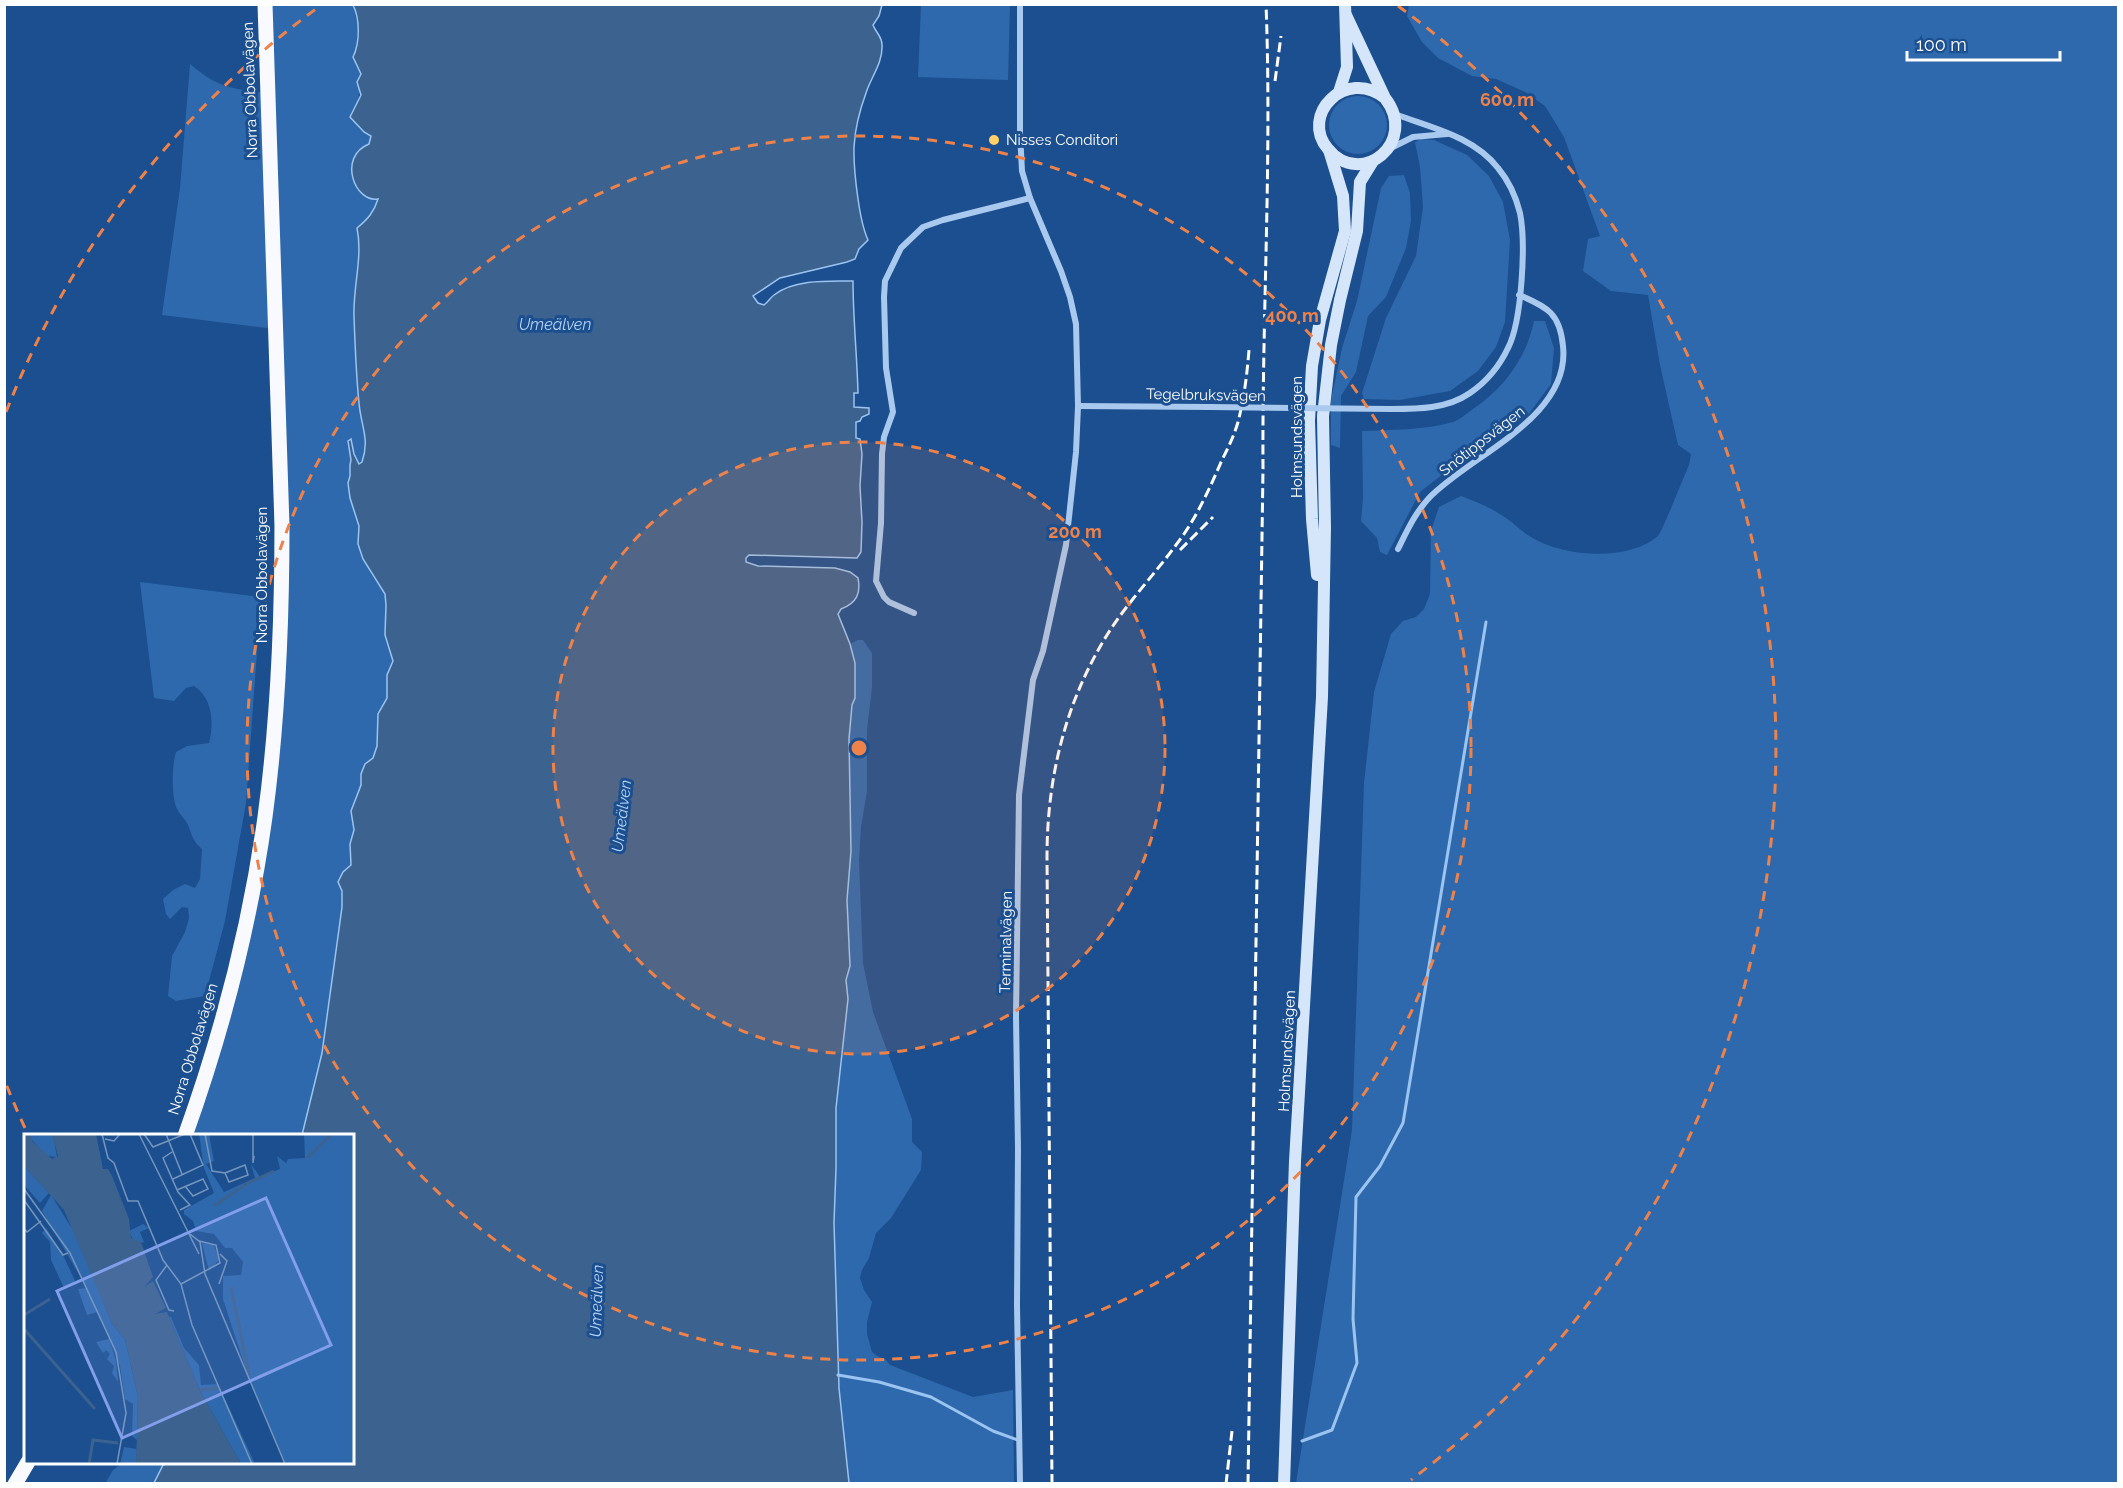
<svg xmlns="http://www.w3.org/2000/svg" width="2123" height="1488" font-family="Raleway,sans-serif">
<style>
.green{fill:#2e69ad}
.water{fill:#3c6290;stroke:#9cc4f0;stroke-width:1.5}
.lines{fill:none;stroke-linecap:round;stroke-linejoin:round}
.stream{stroke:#9cc4f0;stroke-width:3}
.minor{stroke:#a9c9ee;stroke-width:6}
.secondary{stroke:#d6e6fa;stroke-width:12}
.trunk{stroke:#f8faff;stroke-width:15}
.rail{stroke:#fff;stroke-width:3;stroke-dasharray:10 4.5;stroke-linecap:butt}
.minor-bridge{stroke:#a9c9ee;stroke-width:6}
.ring{fill:none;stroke:#ee8249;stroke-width:3;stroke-dasharray:10 8}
.poi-dot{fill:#ffd166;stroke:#1b4f8f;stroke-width:2}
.labels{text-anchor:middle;stroke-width:6;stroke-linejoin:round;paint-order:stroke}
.street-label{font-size:15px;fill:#fff;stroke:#1b4f8f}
.poi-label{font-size:15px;fill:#fff;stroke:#1b4f8f;text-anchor:start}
.water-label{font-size:16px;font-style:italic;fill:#b5d3f5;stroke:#1b4f8f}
.inset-river{fill:none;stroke:#3c6290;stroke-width:3}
.inset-road{fill:none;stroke:#7695bc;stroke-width:1.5}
.view{fill:#839eea;fill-opacity:0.15;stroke:#839eea;stroke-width:3}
.inset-edge{fill:none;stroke:#fff;stroke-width:3}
.centre{fill:#ee8249;stroke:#1b4f8f;stroke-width:3}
.ring-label{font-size:18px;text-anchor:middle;font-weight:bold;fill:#ee8249;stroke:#1b4f8f;stroke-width:6;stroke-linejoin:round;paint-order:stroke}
</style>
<rect width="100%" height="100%" fill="#1b4f8f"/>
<g class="green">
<path d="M265 5H353C357 10 354 18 358 23L356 49 353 57 361 74C357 91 363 97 351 113L352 120 371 136 369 144 361 148C349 171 347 180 368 198H378C374 212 368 219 357 228L360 256 354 314 359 403 362 425 366 434 362 462 359 464 354 454 352 441 350 453 351 457 350 476 348 483 350 498 359 526 358 544 371 574 385 594 390 650 393 661 387 675V698L378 714 377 746 373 758 365 764 361 774V785L351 811 354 831 350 844 351 865 343 872 338 882 342 891V907L322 1053 302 1135H185L221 1020 273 742 275 329 162 315 180 188 190 64C218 88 232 89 268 93Z"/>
<path d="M921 5H1010L1008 80 918 77Z"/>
<path d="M1409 5H2118V1483H1296L1352 1130 1364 783 1374 692 1391 634 1403 621 1416 617 1424 609 1430 594 1431 531 1439 507 1461 496C1477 502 1492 508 1506 518 1515 524 1522 532 1531 537 1563 557 1628 562 1658 536 1662 532 1684 476 1689 465L1691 454 1678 445 1660 365 1648 295 1611 291 1583 271 1588 239 1600 236 1564 137 1545 106 1525 92 1496 79 1472 76 1438 58 1422 42 1407 16Z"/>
<circle cx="1358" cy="125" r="29"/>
<path d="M1421 139 1434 140 1467 155 1489 176 1503 202 1510 240 1505 322 1496 347 1478 371 1450 391 1400 400 1364 399 1362 393 1386 318 1416 256 1423 207 1420 167 1415 142Z"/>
<path d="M1404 175 1410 193 1411 221 1406 248 1386 297 1368 316 1356 372 1341 396 1340 448 1331 445V400L1342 348 1357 301 1381 188 1389 176Z"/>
<path d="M1534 321H1545L1554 348 1551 384 1528 415 1505 433 1462 459 1420 492 1387 555 1380 552 1377 538 1361 521 1363 498 1362 431C1391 430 1425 430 1453 422 1460 420 1467 413 1473 409 1504 388 1526 359 1534 321Z"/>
<path d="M140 582 261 597 246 803 225 921 205 996 176 1001 168 996 172 956 185 932 189 918 188 908 182 907 170 919 166 914 163 899 173 890 185 884 195 888 200 879 202 849C193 841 192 836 188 825 185 819 180 815 177 809 171 795 172 765 176 752L187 746 209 743C214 724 213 698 194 686L186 688 174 701 154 698Z"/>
<path d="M858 640H863L872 653V687L867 730V791L861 827 859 860 863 963 873 1012 912 1119V1142L922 1152 921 1170 891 1218 876 1233 869 1258 862 1270 860 1278 864 1290 872 1302 867 1322V1334L872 1352 877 1356 885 1359 890 1365 973 1397 1013 1390 1014 1483H849L839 1388 834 1224 836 1168V1108L848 999 846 980 850 966 847 900 851 851 849 739 852 705 855 698V663L850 644Z"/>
<path d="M122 1463H168L163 1465 154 1483 105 1484 113 1470Z"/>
</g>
<path class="water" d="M353 5H882L879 16 873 25C876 33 882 36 882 45 883 63 871 77 866 93 851 134 852 157 858 199 860 213 862 227 868 240L859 249 855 259 847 262 780 278 753 296 758 303 764 305C768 302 771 297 774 295 794 279 829 281 853 281 853 318 857 355 858 393H854V407L869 408V414L862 417 860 421 856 422V438L860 439 862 454 860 486 862 522 861 552 857 558 749 555 746 558V562L758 566 835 568 850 572 858 578C861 593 857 603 841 609L838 614 850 644 855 663V698L852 705 849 739 851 851 847 900 850 966 846 980 848 999 836 1108V1168L834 1223 839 1388 849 1483H154L163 1465 168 1463 352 1462V1136L302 1135 322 1053 342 907V891L338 882 343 872 351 865 350 844 354 830 351 811 361 785V774L365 764 373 758 377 746 378 714 387 698V675L393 661 385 635 386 605 385 594 363 559 358 544 359 526 350 498 348 483 350 476V465L351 460 348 441 351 439 354 454 359 464 362 462C370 438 361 427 359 403 356 374 355 345 354 316 353 286 363 257 357 228 368 219 374 212 378 199 355 203 337 157 369 144L371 136 364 132 350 117 361 95 357 82 361 74 353 57C360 43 360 18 353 5Z"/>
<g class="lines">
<g class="stream">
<path d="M838 1375 879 1382 931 1397 993 1431 1018 1440"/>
<path d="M1302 1441 1332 1430 1357 1363 1353 1319 1356 1197 1380 1166 1403 1123 1486 622"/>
</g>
<g class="minor">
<path d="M1020 4V133L1022 171 1030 198 1061 271 1070 297 1076 324 1078 406 1076 452 1066 545 1043 651 1033 680 1019 795 1016 1016 1018 1149 1017 1305 1020 1484"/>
<path d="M1391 148 1413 137 1447 134"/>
<path d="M1078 406 1210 407"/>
<path d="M1391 409C1418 409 1447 409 1470 393 1486 382 1500 365 1508 348 1522 321 1526 243 1520 213 1516 197 1508 180 1498 168 1473 136 1431 128 1395 114"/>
<path d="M1398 549C1407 531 1415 513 1429 498 1470 455 1571 418 1563 346 1560 314 1548 307 1519 295"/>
<path d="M914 613 889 602 884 597 876 581 881 523 882 454 884 437 893 412 886 368 884 297 885 281 901 248 923 227 943 220 1030 198"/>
</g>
<g class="secondary">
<path d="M1346 15 1385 98C1419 142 1361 189 1328 149 1299 115 1346 67 1385 98"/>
<path d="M1339 92 1347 67 1345 4"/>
<path d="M1317 575 1312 519 1309 421 1312 366 1320 320 1345 231 1343 196 1329 150"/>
<path d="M1284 1484 1295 1161 1322 697 1325 527 1323 416 1331 345 1340 300 1357 231 1360 182 1373 161"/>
</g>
<g class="trunk">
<path d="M185 1136C222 1033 250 925 265 817 278 721 282 624 282 526L265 4"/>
<path d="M15 1484 28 1462"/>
</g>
<g class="rail">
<path d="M1275 81 1281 36"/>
<path d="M1180 550 1213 517"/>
<path d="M1052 1484 1047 857C1047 778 1065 703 1107 635 1127 603 1154 575 1176 545 1196 519 1209 490 1222 460 1228 448 1234 436 1238 422 1244 399 1247 375 1249 350"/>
<path d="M1226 1484 1232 1431"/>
<path d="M1248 1484 1263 469C1262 314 1272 159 1266 4"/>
</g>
<path class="minor-bridge" d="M1210 407 1391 409"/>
</g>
<circle cx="859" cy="748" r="306" fill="#ee8249" fill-opacity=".12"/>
<g class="ring">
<circle cx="859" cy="748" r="306"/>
<circle cx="859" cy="748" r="612"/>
<path d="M25 1128A917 917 0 0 1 6 1084M6 412A917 917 0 0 1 320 6M1398 6A917 917 0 0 1 1411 1480"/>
</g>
<circle class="poi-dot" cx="994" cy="140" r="6"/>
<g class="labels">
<g class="street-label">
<text transform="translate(250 90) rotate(-92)" y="5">Norra Obbolavägen</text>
<text transform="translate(1206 395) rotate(1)" y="5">Tegelbruksvägen</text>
<text transform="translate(1297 437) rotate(-90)" y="5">Holmsundsvägen</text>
<text transform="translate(1482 441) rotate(-38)" y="5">Snötippsvägen</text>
<text transform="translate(262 575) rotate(-90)" y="5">Norra Obbolavägen</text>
<text transform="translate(1006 942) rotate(-89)" y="5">Terminalvägen</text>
<text transform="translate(193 1049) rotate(-73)" y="5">Norra Obbolavägen</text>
<text transform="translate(1287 1051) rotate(-87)" y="5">Holmsundsvägen</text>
</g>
<g class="poi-label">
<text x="1006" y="145">Nisses Conditori</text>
</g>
<g class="water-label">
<text x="555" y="330">Umeälven</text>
<text transform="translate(621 816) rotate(-83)" y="6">Umeälven</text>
<text transform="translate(596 1301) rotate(-88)" y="6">Umeälven</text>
</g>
</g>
<g transform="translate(24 1134)">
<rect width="330" height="330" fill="#1b4f8f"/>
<path d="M7 0H29L33 23 23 22 8 6ZM175 0H185L190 27 182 30 200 58 231 44 227 30 236 43 256 35 253 22 262 29 264 25 281 24 280 0H330V330H261L224 242 199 165V142L217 141 219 128 208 114H201L190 100 172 97 169 87 160 80V76L190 59 180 34ZM0 32 25 59 16 69 0 51ZM27 61 54 104 88 190 101 205 114 263 113 306 108 302 109 270 101 265 96 232 74 178 63 181 54 155 63 154 18 77ZM119 90 125 94 116 98 120 108 117 109 109 106 105 97ZM22 94 39 121 52 149 40 154 27 126 26 108 18 99ZM178 109 190 111 195 126 185 137ZM145 183H147L160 214 175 231 177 251 194 250 231 330H217L176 257ZM85 205 92 226 94 248 88 239 90 232 83 225 86 220 82 216 79 219 72 208ZM100 313 113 315 112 330H96Z" fill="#2e69ad"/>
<path d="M0 0H8V7L28 25 34 22 28 0H72L79 35H84L88 42 105 85 107 104 117 108 129 143 120 153 129 147 142 174 131 180 143 178 176 257 217 330H112L114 263 101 205 88 190 40 76 0 32Z" fill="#3c6290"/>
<path class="inset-river" d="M283 24 308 0M190 72 222 50 250 37M207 153 225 241M0 181 26 165M0 195 71 275M176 256 196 254M65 330 69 306 94 309"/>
<path class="inset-road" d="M78 0 84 24 90 29 104 67H114L139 126 157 150 168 191 228 330M115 0 175 120M120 0 129 13 161 0M142 0 158 40M181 0 188 37 201 39M229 0V29L230 22M81 5 90 7 96 0M148 18 139 24 154 58 166 71 156 76M221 31 224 41 205 48 201 39ZM149 45 179 31 166 0M0 55 46 119 92 218 102 279 93 330M153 56 179 45 184 55 169 62 161 52M0 66 39 121 44 119M0 95 3 98 17 87M166 100 176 108 181 140 261 330M143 131 132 146 145 176 150 177M157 150 196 129 192 111 175 107M195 150 203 127 196 120"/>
<path class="view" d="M242 64 307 211 98 304 33 157Z"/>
<rect width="330" height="330" class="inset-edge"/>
</g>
<circle cx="859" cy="748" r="9" class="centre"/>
<g class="ring-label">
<text x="1507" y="106">600 m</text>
<text x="1292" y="322">400 m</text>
<text x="1075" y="538">200 m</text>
</g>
<rect width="2123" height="1488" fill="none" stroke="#ffffff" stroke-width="12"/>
<path d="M1907 51v9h153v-9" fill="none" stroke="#ffffff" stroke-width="3"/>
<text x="1916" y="51" font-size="18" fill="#ffffff" stroke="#1b4f8f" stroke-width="4.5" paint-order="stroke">100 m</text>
</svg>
